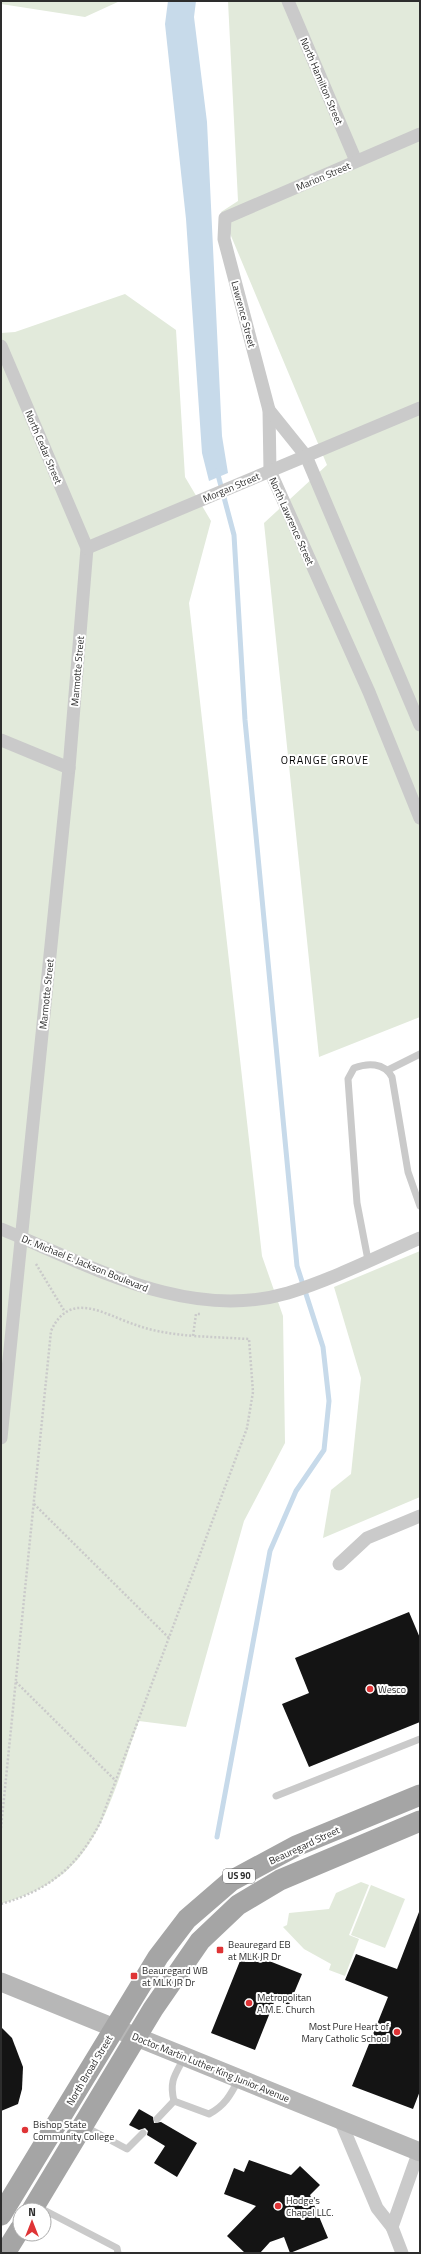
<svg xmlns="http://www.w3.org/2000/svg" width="421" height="2254" font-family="'Titillium Web',sans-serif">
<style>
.green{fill:#e2eadb}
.water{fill:#c7daea}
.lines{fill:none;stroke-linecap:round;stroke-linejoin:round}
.stream{stroke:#c7daea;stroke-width:5}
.building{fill:#141414}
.path{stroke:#cacaca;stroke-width:2.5;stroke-dasharray:2 2;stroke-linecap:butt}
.lane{stroke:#cacaca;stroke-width:7}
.street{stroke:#cacaca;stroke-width:13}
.secondary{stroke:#b7b7b7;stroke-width:19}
.primary{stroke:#a5a5a5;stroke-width:21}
.poi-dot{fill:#df3436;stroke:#fff;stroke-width:1.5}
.labels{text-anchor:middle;stroke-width:4;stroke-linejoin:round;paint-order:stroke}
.shield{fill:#fff;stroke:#6c6c6c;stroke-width:1}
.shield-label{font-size:9px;font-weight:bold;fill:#2d2d2d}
.street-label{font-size:10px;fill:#2d2d2d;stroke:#fff}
.poi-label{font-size:10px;fill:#2d2d2d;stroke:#fff;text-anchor:start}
.neighbourhood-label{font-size:11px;letter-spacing:1px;fill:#000;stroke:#fff}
</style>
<rect width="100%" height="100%" fill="#fff"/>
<g class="green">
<path d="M1 1H120L85 17 1 4Z"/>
<path d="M228 1H420V1017L319 1057 264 523 327 465 221 212 238 201Z"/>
<path d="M125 294 176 330 185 477 211 521 189 603 262 1256 283 1316 285 1443 244 1521 186 1727 139 1721C121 1769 105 1839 64 1873 45 1888 23 1897 1 1904V333L15 332Z"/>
<path d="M420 1251V1497L323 1538 331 1490 351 1474 361 1378 334 1287Z"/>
<path d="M361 1882 369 1885 349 1935 359 1939 345 1976 329 1970 331 1964 304 1949 283 1927 287 1925 289 1913 329 1909 336 1893Z"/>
<path d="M371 1885 405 1899 385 1948 351 1935Z"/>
</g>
<path class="water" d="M168 1H196L194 17 207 122 222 436 228 473 209 481 202 453 186 219 165 24Z"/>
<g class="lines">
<path class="stream" d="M217 471 234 535 245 720 297 1266 323 1347 329 1401 324 1450 296 1491 270 1551 217 1837"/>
</g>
<g class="building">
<path d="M409 1612 420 1638V1722L309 1767 282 1704 309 1693 295 1658Z"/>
<path d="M419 1912 420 2091 413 2109 352 2086 388 1997 345 1980 356 1954 397 1969Z"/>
<path d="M244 1951 302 1974 289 2005 275 2000 255 2050 211 2033Z"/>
<path d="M1 2027 12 2038 23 2067 22 2089 18 2104 1 2111Z"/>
<path d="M139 2109 153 2117 154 2123 161 2122 197 2143 177 2177 154 2163 165 2146 147 2135 148 2131 145 2128 139 2130 129 2125Z"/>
<path d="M249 2160 291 2175 300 2166 320 2185 310 2195 328 2238 290 2253 284 2237 270 2242 260 2253H245L227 2236 256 2206 224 2194 234 2168 244 2172Z"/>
</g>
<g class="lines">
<g class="path">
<path d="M36 1264 65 1312"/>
<path d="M34 1504 169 1638"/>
<path d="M16 1682 116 1781"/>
<path d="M1 1828 51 1331C70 1289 105 1315 136 1325 155 1332 174 1334 193 1336L196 1314H200"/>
<path d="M1 1904C49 1890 77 1867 100 1823L247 1428 253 1392 249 1339 193 1336"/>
</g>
<g class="lane">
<path d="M388 1070 420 1054"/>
<path d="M368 1260 357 1203 348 1079 354 1068C367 1063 384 1062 392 1077L408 1172 420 1206"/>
<path d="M276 1796 420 1739"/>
<path d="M184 2058C175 2075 169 2081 174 2101L209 2114C225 2106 231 2094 239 2079"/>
<path d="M157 2119 174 2101"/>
<path d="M84 2126 127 2149 143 2133"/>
<path d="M44 2210 117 2248 118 2253"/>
</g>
<g class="street">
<path d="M288 1 356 161"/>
<path d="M420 134 225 218 224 239 269 410 270 471 369 692 420 818"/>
<path d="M1 346 87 548 69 768 1 1438"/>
<path d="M269 410 306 456 420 725"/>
<path d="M87 548 420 408"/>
<path d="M1 740 69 768"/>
<path d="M1 1229C91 1266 189 1322 288 1293 333 1279 377 1257 420 1238"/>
<path d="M339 1564 367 1538 420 1516"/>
<path d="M340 2120 377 2208 392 2227"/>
<path d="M402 2253 392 2227 419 2151"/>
</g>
<path class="secondary" d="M1 1982 420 2152"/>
<g class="primary">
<path d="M32 2210 153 2009 200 1941 238 1905 280 1880 420 1821"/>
<path d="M1 2215 158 1957 187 1919 231 1881 296 1846 420 1795"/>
<path d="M5 2253 20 2229"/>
</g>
</g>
<g class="poi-dot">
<circle cx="370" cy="1689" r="4"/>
<rect x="216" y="1946" width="8" height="8" rx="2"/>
<rect x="130" y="1972" width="8" height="8" rx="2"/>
<circle cx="249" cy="2003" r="4"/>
<circle cx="397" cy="2032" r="4"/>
<circle cx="25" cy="2130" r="4"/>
<circle cx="278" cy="2206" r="4"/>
</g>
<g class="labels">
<rect class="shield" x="223" y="1869" width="32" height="14" rx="3"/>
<g class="shield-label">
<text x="239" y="1879">US 90</text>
</g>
<g class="street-label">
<text transform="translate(322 81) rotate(67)" y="4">North Hamilton Street</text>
<text transform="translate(323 176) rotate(-23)" y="4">Marion Street</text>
<text transform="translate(244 314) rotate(75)" y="4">Lawrence Street</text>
<text transform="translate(44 447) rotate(67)" y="4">North Cedar Street</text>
<text transform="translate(231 487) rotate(-23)" y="4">Morgan Street</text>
<text transform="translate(292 521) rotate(66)" y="4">North Lawrence Street</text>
<text transform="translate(77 671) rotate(-85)" y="4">Marmotte Street</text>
<text transform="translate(46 994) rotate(-84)" y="4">Marmotte Street</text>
<text transform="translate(85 1263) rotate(22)" y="4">Dr. Michael E. Jackson Boulevard</text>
<text transform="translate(304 1845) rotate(-25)" y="4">Beauregard Street</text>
<text transform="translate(211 2067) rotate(22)" y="4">Doctor Martin Luther King Junior Avenue</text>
<text transform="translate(89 2070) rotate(-59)" y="4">North Broad Street</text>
</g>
<g class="poi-label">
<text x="378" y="1693">Wesco</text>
<text x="228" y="1948">Beauregard EB<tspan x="228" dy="12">at MLK JR Dr</tspan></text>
<text x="142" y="1974">Beauregard WB<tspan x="142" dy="12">at MLK JR Dr</tspan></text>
<text x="257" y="2001">Metropolitan<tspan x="257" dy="12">A.M.E. Church</tspan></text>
<text x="389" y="2030" text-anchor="end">Most Pure Heart of<tspan x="389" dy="12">Mary Catholic School</tspan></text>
<text x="33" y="2128">Bishop State<tspan x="33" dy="12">Community College</tspan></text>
<text x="286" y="2204">Hodge's<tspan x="286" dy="12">Chapel LLC.</tspan></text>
</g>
<g class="neighbourhood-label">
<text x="325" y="764">ORANGE GROVE</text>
</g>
</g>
<rect width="421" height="2254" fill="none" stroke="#2d2d2d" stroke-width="4"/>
<g transform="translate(32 2222)"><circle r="19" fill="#ffffff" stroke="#ababab"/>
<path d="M0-3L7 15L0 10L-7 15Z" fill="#df3436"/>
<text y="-6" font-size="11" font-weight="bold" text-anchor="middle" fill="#2d2d2d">N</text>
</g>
</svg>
